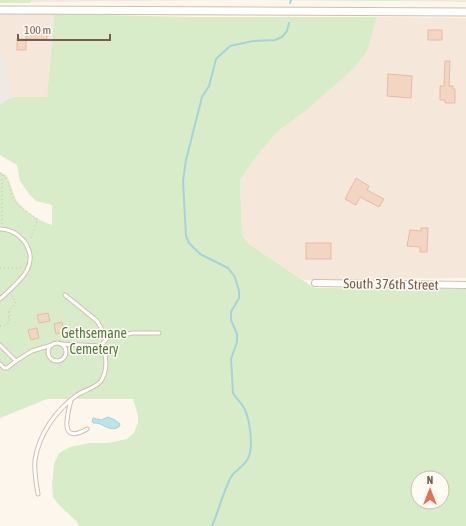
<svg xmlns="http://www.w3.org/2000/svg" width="466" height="526" font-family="'Asap Condensed',sans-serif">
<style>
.residential{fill:#f5e8da}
.industrial{fill:#efe9e4}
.green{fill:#d8ecc9;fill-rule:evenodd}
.water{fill:#bfe3e8;stroke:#a5d3da}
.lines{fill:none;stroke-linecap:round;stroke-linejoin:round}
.stream{stroke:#a5d3da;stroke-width:2}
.building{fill:#f3d5c3;stroke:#e6bba3}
.service-casing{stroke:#d1beb0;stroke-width:5}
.minor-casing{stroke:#d1beb0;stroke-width:8}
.tertiary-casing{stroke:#d1beb0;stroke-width:9}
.path{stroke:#d9b8a5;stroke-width:1;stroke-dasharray:1 3;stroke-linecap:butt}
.service{stroke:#fff;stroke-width:3}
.minor{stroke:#fff;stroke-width:6}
.tertiary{stroke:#fff;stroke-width:7}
.labels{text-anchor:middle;stroke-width:3;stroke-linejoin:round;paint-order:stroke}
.street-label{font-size:14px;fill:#7a5c4d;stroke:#fffaf3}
.park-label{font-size:14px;fill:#537a41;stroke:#fffaf3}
</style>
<rect width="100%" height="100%" fill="#fdf6ec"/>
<g class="residential">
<path d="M32 0H238L31 2Z"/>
<path d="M402 0H466V2L401 1Z"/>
<path d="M0 12 54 14 47 97H12L3 52H0Z"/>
<path d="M377 17 466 18V278L303 280 249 244 242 235 240 180 255 158 277 132 307 110 351 71 367 52Z"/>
</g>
<path class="industrial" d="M0 52H3L12 97 0 104Z"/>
<g class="green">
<path d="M0 0H32L30 3H0Z"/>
<path d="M238 0H402L401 1Z"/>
<path d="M54 14 192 17H377L367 52 351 71 307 110 277 132 255 158 240 180 242 235 249 244 313 287 317 288 466 289V526H79L76 521 59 505 53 497 52 485 54 464 59 453 70 447 90 443H108L127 439 134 433 138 422V416L133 399H47L0 418V172L6 175C11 183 12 193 17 201 23 210 42 222 52 225V205L36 201 29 194 20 181 17 165 0 155V104L12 97H47ZM418 478H442V502H418Z"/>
</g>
<path class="water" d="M108 417 115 420 120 424 119 427C108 433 104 422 93 423L92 421 93 418 101 420Z"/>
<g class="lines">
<g class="stream">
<path d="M290 3 291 0"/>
<path d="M212 526C219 510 223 492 231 477 236 469 246 466 249 456 253 445 250 421 245 410 242 403 236 399 233 393L231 359 237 342V334L231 320V312L239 298V291L235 277 228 268 200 254 189 243 186 236 183 181 186 160 202 97 209 86 216 59 230 46 253 41 275 40 282 37 287 31 289 23"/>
</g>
</g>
<g class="building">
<path d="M26 27H44V31H47V39H26Z"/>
<rect x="428" y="30" width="14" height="10"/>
<rect x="17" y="39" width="9" height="11"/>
<path d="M445 61H450L449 86H453V89H455V103H445V100H440V86H444Z"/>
<path d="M388 74 412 76 411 98 387 96Z"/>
<path d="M356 178 369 186 367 190 384 199 379 207 360 197 356 205 345 199Z"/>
<path d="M421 228H428L427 252H420V247L407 246 410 230 421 231Z"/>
<rect x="306" y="243" width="25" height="16"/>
<path d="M48 313 50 321 39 323 37 315Z"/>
<path d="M62 322 64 332 56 334 54 324Z"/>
<path d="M37 328 39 338 31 340 28 330Z"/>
</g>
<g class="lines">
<g class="service-casing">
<g id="service">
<path d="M0 229C9 229 18 234 24 241 42 266 17 283 0 299"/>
<path d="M65 295 97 321 107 338 101 346"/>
<path d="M107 338 133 333H159"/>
<circle cx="57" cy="352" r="9"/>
<path d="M0 345 16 361 32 351 52 345"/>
<path d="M0 364 4 368H7L16 361"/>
<path d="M71 400C67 416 59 445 87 429"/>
<path d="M38 494C36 483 34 471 35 460 39 434 56 410 77 395 84 390 96 388 101 381 107 372 108 355 101 346L61 344"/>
</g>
</g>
<g class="minor-casing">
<path id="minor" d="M315 283 466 285"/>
</g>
<g class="tertiary-casing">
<path id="tertiary" d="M0 10 466 12"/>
</g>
<g class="path">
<path d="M0 173C11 178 9 192 15 201 20 208 29 213 36 218L37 221 30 240"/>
<path d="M2 224V175"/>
<path d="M0 268H22"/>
<path d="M9 311 11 315 9 319"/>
<path d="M0 326H4L9 323C9 312 6 313 15 304L16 302 11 295"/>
</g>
<use href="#service" class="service"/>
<use href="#minor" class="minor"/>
<use href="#tertiary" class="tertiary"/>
</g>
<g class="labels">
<g class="street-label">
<text transform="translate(391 284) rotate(1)" y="5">South 376th Street</text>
</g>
<g class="park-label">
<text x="94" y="338">Gethsemane<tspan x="94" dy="16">Cemetery</tspan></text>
</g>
</g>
<g transform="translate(430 490)"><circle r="19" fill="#fffaf3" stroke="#cabbb1"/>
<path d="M0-3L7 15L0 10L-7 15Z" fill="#e76f51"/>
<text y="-6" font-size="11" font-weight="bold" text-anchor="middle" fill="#7a5c4d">N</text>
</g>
<path d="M18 34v6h92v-6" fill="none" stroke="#7a5c4d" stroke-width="2"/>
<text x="24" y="34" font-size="12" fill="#7a5c4d" stroke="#fffaf3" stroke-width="3" paint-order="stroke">100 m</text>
</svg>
